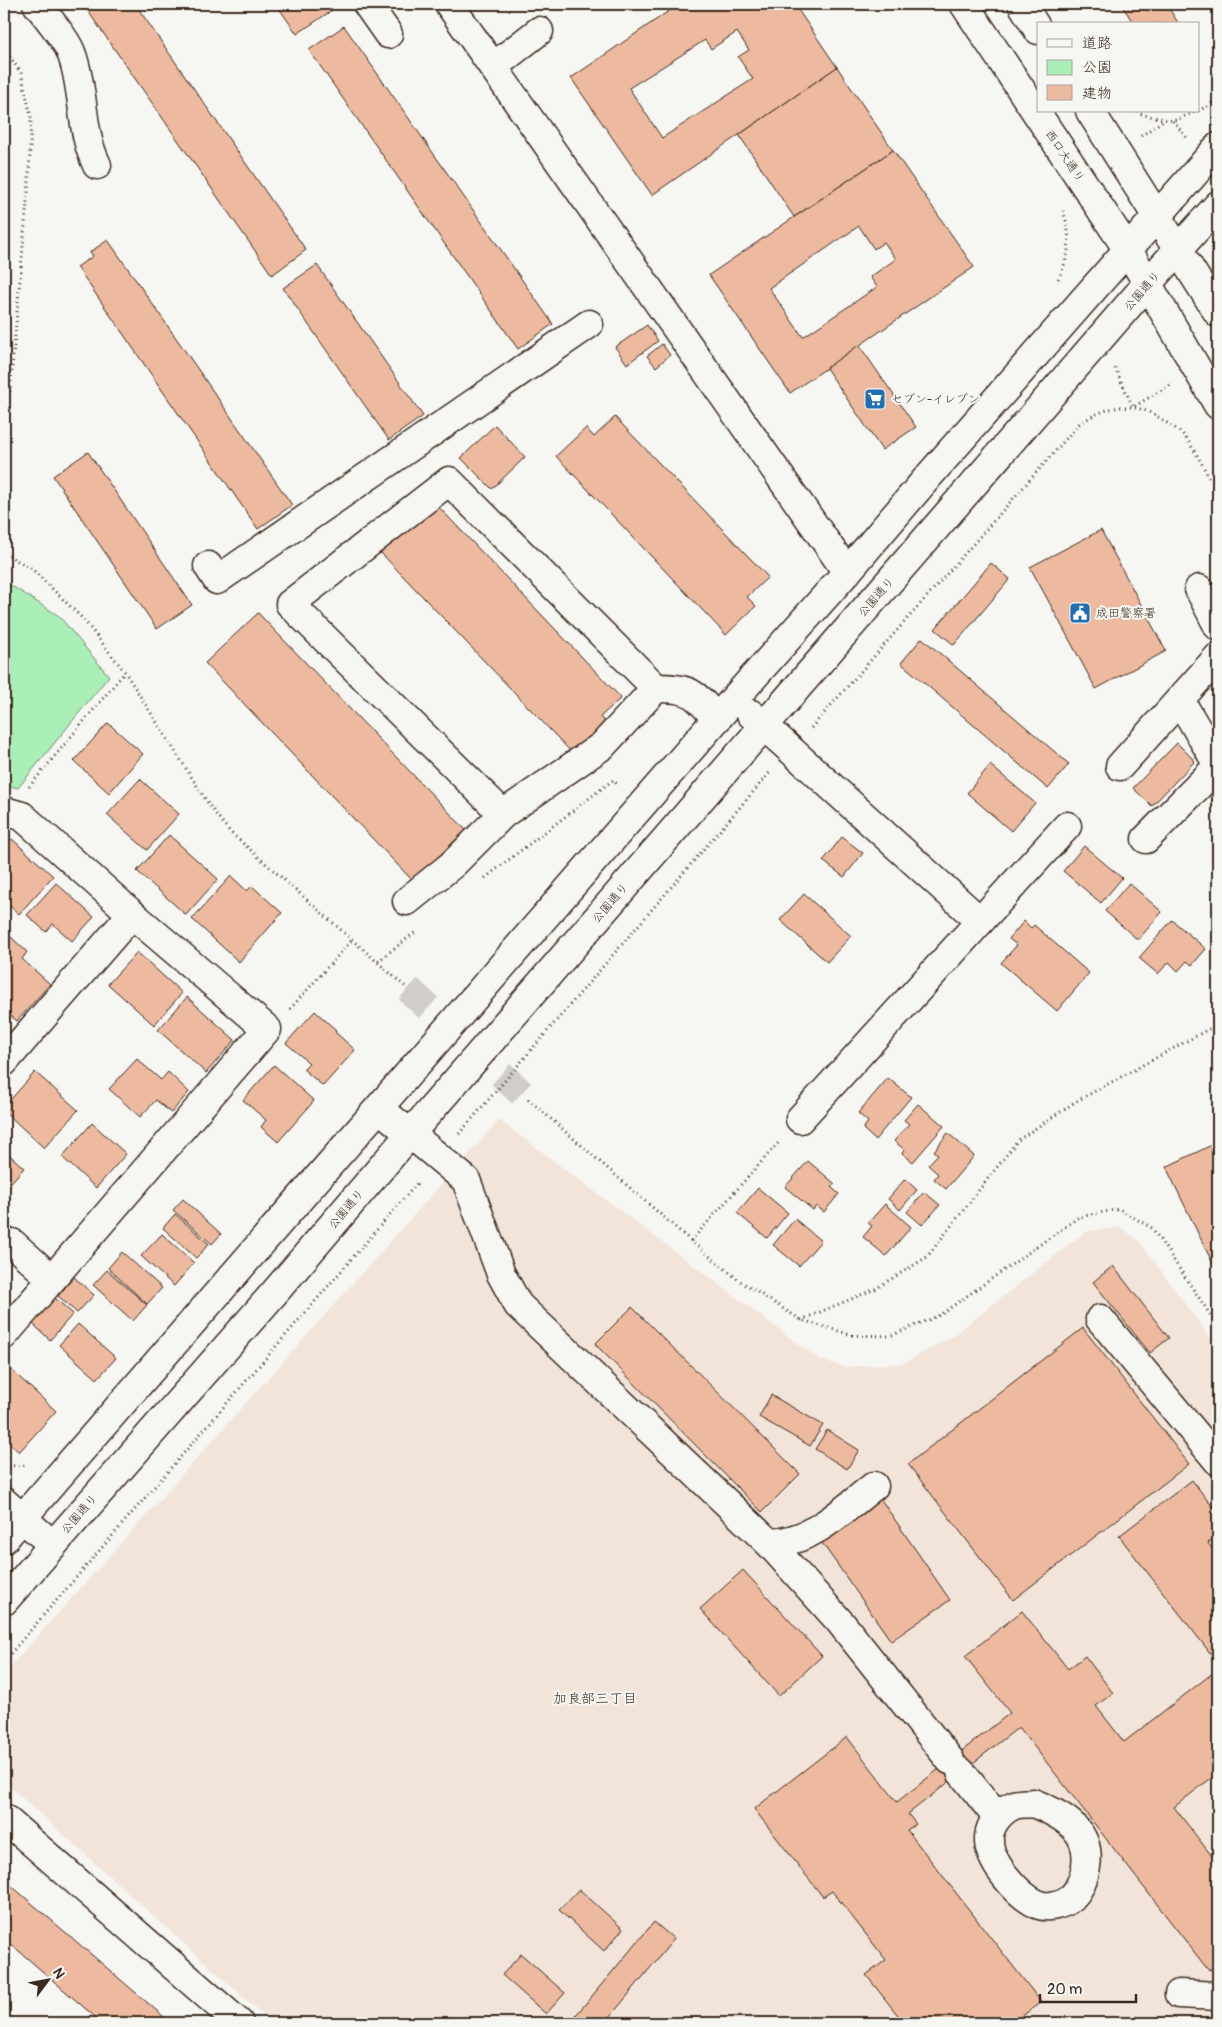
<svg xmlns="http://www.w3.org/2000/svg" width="1222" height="2027" font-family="Pangolin,'Klee One',sans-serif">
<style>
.built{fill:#f3e4d9}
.green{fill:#aaeeb8;stroke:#728c6b}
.building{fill:#edba9f;stroke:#3b2a1e;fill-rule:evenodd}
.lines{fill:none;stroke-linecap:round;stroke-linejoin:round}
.minor-tunnel{stroke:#d1cdc8;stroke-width:28;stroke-dasharray:28 14;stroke-linecap:butt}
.minor-casing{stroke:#3b2a1e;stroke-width:31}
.path{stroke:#3b2a1e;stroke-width:3;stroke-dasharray:1 4;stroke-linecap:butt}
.minor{stroke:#f6f6f2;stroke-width:28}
.labels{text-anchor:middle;stroke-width:4;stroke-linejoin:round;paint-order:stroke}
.street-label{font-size:12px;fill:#3b2a1e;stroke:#f6f6f2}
.poi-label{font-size:12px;fill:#3b2a1e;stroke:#f6f6f2;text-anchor:start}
.neighbourhood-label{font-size:14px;fill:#3b2a1e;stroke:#f6f6f2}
</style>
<rect width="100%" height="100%" fill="#f6f6f2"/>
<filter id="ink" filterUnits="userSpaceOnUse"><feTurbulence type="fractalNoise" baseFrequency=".02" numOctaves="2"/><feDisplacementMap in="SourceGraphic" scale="10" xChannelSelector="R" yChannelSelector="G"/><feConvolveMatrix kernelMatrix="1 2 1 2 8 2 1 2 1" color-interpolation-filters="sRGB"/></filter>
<g filter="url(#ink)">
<path class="built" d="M499 1120 820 1360 845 1367 905 1363 954 1335 1085 1232 1120 1227 1140 1242 1218 1349V2023H272L4 1781V1674Z"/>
<path class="green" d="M4 581 59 616 109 676 18 788 4 785Z"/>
<g class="building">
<path d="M83 4H135L306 250 272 275Z"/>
<path d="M276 4H326L331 11 297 34Z"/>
<path d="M679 4H794L837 67 652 195 571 78ZM737 32 749 50 738 57 753 79 662 138 629 88 705 40 711 49Z"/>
<path d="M1121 4H1166L1179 24H1134Z"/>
<path d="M344 26 553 324 518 349 309 50Z"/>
<path d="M837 67 893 150 794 217 739 135Z"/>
<path d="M893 150 974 267 790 393 709 275ZM859 226 874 249 884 242 896 259 870 277 877 287 803 337 769 288Z"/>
<path d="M108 240 292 505 258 529 77 267 93 256 90 252Z"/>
<path d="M317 265 423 416 389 440 283 288Z"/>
<path d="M647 325 658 341 627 364 615 347Z"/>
<path d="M662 344 670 355 656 367 647 356Z"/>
<path d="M859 345 916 427 882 450 826 368Z"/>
<path d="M615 417 768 577 747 597 756 606 726 635 556 456 586 428 594 437Z"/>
<path d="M495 425 525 457 492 489 461 458Z"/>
<path d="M88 452 192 605 157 629 53 476Z"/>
<path d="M433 501 621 698 600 717 609 726 576 757 380 552Z"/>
<path d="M1101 530 1166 651 1096 689 1030 567Z"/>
<path d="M991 563 1010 579 954 645 935 629Z"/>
<path d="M258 613 466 830 413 881 205 663Z"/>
<path d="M922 638 1069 764 1048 789 901 663Z"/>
<path d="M108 723 143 754 109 793 74 761Z"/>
<path d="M1177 743 1195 761 1152 806 1133 788Z"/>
<path d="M990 765 1035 803 1011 831 967 793Z"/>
<path d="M140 779 179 814 147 850 107 815Z"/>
<path d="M169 835 218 879 186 915 137 871Z"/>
<path d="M842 837 863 853 844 877 823 861Z"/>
<path d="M12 839 53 876 19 914 4 901V848Z"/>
<path d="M1084 846 1122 878 1101 903 1063 871Z"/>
<path d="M231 876 247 891 252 886 282 913 239 962 192 919Z"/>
<path d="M56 883 94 917 72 941 53 924 46 932 27 915Z"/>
<path d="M1129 883 1162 912 1138 940 1105 911Z"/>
<path d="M804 894 851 936 827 962 780 920Z"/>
<path d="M1172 920 1206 949 1192 965 1187 961 1178 971 1169 962 1158 974 1139 958Z"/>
<path d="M1024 921 1031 928 1034 925 1089 973 1057 1011 1001 963 1017 945 1009 939Z"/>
<path d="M11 937 27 952 22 959 50 984 17 1021 4 1010V945Z"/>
<path d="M137 952 182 993 154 1025 108 984Z"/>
<path d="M187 997 235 1040 206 1073 158 1030Z"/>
<path d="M315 1011 336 1030 335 1032 355 1050 323 1086 303 1069 309 1063 286 1043Z"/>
<path d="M137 1059 161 1080 168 1072 189 1092 171 1113 156 1100 140 1117 109 1089Z"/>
<path d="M274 1065 314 1101 278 1142 261 1127 266 1120 243 1100Z"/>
<path d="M35 1072 78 1110 44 1148 4 1111V1107Z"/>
<path d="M888 1078 911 1097 875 1140 863 1129 868 1122 858 1113Z"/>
<path d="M918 1104 944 1126 913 1162 902 1153 905 1150 894 1141 909 1124 904 1120Z"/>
<path d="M92 1123 126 1154 96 1188 62 1157Z"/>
<path d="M948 1133 974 1156 946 1189 934 1179 938 1174 928 1165 938 1154 934 1151Z"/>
<path d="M1218 1142V1264L1214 1266 1166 1167Z"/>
<path d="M4 1150 24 1168 4 1190Z"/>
<path d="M808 1161 835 1184 831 1187 839 1194 824 1212 816 1206 813 1210 785 1187Z"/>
<path d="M905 1179 917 1190 900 1210 888 1199Z"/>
<path d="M758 1188 788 1213 767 1238 737 1213Z"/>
<path d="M924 1192 940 1205 922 1225 907 1212Z"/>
<path d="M183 1199 221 1234 212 1244 173 1210Z"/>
<path d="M885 1204 911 1227 886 1256 863 1237 872 1226 868 1223Z"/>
<path d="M175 1214 209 1244 196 1258 163 1228Z"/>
<path d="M795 1219 821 1241 799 1266 773 1245Z"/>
<path d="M162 1234 194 1263 174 1286 141 1256Z"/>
<path d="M122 1252 162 1288 147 1304 108 1268Z"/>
<path d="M1113 1266 1169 1338 1150 1353 1093 1282Z"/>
<path d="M107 1270 147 1305 133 1321 93 1285Z"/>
<path d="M74 1277 94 1295 77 1313 58 1296Z"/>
<path d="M55 1298 73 1314 50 1340 32 1323Z"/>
<path d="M632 1307 800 1474 762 1512 595 1344Z"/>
<path d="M78 1324 116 1358 97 1379 59 1345Z"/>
<path d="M1083 1328 1189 1464 1013 1600 908 1464Z"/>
<path d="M5 1364 56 1411 19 1452 4 1438Z"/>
<path d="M771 1395 823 1425 810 1446 759 1417Z"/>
<path d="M827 1430 859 1450 847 1469 815 1449Z"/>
<path d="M1192 1480 1218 1514V1535L1208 1543 1218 1556V1663L1119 1536Z"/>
<path d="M880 1498 950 1600 891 1641 820 1540Z"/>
<path d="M743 1570 822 1656 779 1696 700 1609Z"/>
<path d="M1022 1611 1068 1669 1085 1656 1113 1693 1096 1706 1124 1742 1218 1669V1773L1174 1807 1218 1864V1963L1209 1971 1019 1727 908 1814 916 1824 907 1830 1041 2002 1013 2023H904L866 1975 886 1960 832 1891 823 1897 754 1809 847 1737 897 1802 1010 1713 965 1656Z"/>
<path d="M7 1882 171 2023H102L4 1938V1886Z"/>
<path d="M579 1889 623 1929 604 1951 559 1910Z"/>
<path d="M654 1922 674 1939 605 2023H574L571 2021Z"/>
<path d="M521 1954 565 1993 546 2014 502 1975Z"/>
</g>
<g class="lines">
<path class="minor-tunnel" d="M408 989 528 1099"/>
<g class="minor-casing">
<g id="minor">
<path d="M37 4C47 17 68 41 72 55 85 91 80 132 97 165"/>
<path d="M367 4 388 34"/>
<path d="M449 4 847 572"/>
<path d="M964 4 1128 250 1218 405"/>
<path d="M1022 4 1038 30"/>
<path d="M493 67 539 31"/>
<path d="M1090 111 1218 313"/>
<path d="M208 566 217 580 589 324"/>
<path d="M1199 589 1218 626"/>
<path d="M1180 700 1218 765"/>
<path d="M751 714 980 921"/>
<path d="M1120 766 1218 657"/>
<path d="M4 811 22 816 132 914 267 1029 4 1335"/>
<path d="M503 814 290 604 449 481 656 688"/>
<path d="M1146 839 1218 766"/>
<path d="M407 901 453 864 503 814 602 746 656 688C692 688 694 693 717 719"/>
<path d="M4 1062 132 914"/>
<path d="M379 1108 466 1180 501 1274 518 1305 769 1543 841 1623 950 1760"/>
<path d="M800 1119 1067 826"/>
<path d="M12 1243 52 1279"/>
<path d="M1100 1319 1218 1461"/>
<path d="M4 1502 53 1545"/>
<path d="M4 1539 734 699 847 572 928 477 1218 147"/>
<path d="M769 1543C811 1543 843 1510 874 1486"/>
<path d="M4 1601 275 1292 410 1134 1148 283 1218 205"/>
<path d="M961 1772 997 1817"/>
<path d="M1033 1803C1066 1816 1096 1834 1084 1875 1081 1884 1077 1895 1068 1900 1061 1905 1047 1908 1039 1905 1018 1896 987 1861 989 1837 990 1823 1002 1810 1014 1805 1020 1803 1027 1804 1033 1803Z"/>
<path d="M4 1818 239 2023"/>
<path d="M1179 1994 1218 1996"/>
</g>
</g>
<g class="path">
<path d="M4 48 21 73 31 116 29 180 7 423 4 446"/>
<path d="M1137 111 1140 114 1173 121 1197 111"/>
<path d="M1198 111 1218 100"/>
<path d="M1173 121 1187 138"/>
<path d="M1141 136 1165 119"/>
<path d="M1058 279C1070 256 1072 236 1063 211"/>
<path d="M1115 368 1133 407 1172 384"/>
<path d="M4 553 32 569 83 619 125 672 211 808 230 832 408 989"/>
<path d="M811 728 1079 424C1110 404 1135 399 1167 423 1173 427 1181 431 1185 437 1198 454 1207 475 1218 493"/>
<path d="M29 787 125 672"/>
<path d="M485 878 613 780 618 785"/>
<path d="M378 961 417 931"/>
<path d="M290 1009 353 939"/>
<path d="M528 1099 691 1241 740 1281 801 1320 852 1335 890 1336 940 1315 1079 1217 1119 1209 1152 1228 1218 1326"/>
<path d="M459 1134 771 771"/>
<path d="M691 1241 780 1141"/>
<path d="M801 1320 875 1289 927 1257 1018 1140 1075 1102 1218 1024"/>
<path d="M6 1472 11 1466 27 1465"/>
<path d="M4 1661 419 1181"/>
</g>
<use href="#minor" class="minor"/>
</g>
</g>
<defs>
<g id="supermarket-square" transform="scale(1.125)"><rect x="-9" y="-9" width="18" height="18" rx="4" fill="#1f6fb2" stroke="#f6f6f2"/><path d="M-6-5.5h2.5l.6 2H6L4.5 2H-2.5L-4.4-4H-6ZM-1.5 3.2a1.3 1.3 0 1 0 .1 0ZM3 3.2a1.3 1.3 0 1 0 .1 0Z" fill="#fff"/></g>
<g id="civic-square" transform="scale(1.125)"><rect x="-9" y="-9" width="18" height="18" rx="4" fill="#1f6fb2" stroke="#f6f6f2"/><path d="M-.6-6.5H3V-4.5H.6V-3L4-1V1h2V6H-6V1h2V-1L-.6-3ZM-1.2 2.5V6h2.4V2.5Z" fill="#fff"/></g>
</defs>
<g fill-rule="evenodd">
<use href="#supermarket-square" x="875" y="399"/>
<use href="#civic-square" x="1080" y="613"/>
</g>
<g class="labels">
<g class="street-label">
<text transform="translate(1065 156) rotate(56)" y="4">西口大通り</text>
<text transform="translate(1142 291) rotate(-49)" y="4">公園通り</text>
<text transform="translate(876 597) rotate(-49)" y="4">公園通り</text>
<text transform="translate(610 903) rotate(-49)" y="4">公園通り</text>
<text transform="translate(346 1209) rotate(-50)" y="4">公園通り</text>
<text transform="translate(79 1514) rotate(-49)" y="4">公園通り</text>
</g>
<g class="poi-label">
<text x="891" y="403">セブン-イレブン</text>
<text x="1096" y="617">成田警察署</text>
</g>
<g class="neighbourhood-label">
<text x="595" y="1703">加良部三丁目</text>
</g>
</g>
<rect width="1222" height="2027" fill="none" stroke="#f6f6f2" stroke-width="20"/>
<rect x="10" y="10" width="1202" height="2007" fill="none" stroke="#3b2a1e" stroke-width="2" filter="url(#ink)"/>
<rect x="1037" y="22" width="162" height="90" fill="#f6f6f2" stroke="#aba49d"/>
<rect x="1047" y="39" width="25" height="8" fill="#f6f6f2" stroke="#aba49d"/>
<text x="1082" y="48" font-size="15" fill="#3b2a1e">道路</text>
<rect x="1047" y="60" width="25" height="15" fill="#aaeeb8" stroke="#aba49d"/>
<text x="1082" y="72" font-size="15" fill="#3b2a1e">公園</text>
<rect x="1047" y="85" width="25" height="15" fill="#edba9f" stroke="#aba49d"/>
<text x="1082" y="98" font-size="15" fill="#3b2a1e">建物</text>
<g transform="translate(48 1980) rotate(58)" stroke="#f6f6f2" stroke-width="4" paint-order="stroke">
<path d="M0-4L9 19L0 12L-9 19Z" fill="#3b2a1e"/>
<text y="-8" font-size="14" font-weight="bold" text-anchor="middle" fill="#3b2a1e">N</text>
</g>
<path d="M1040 1994v8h96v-8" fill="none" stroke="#3b2a1e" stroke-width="2.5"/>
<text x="1047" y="1994" font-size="15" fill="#3b2a1e" stroke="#f6f6f2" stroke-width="4" paint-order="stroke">20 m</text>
</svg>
